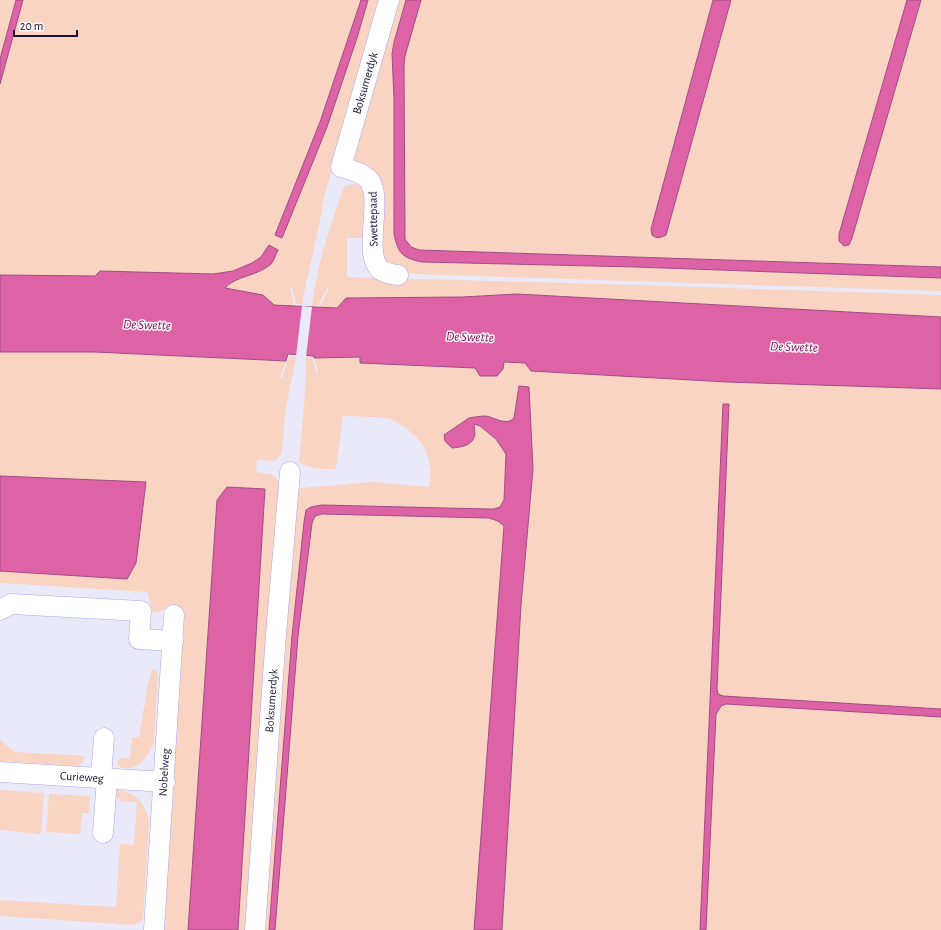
<svg xmlns="http://www.w3.org/2000/svg" width="941" height="930" font-family="'Alegreya Sans',sans-serif">
<style>
.green{fill:#f9d4c2}
.water{fill:#dd63a6;stroke:#a24b83}
.pier{fill:#eae9f9}
.lines{fill:none;stroke-linecap:round;stroke-linejoin:round}
.minor-casing{stroke:#aca3f0;stroke-width:21}
.minor{stroke:#fff;stroke-width:20}
.labels{text-anchor:middle;stroke-width:3;stroke-linejoin:round;paint-order:stroke}
.street-label{font-size:12px;fill:#181330;stroke:#f8f8f8}
.water-label{font-size:13px;font-style:italic;fill:#85135a;stroke:#f8f8f8}
</style>
<rect width="100%" height="100%" fill="#eae9f9"/>
<g class="green">
<path d="M0 0H16L0 59Z"/>
<path d="M23 0H361L320 122 275 234 282 238 327 127 357 38 368 0H381L324 197C319 234 308 269 302 305L296 304 292 287 290 288 294 306 274 305 263 295 225 288C237 275 258 276 271 264 274 261 276 254 278 250L270 245 261 257 252 263 233 271 213 274 100 271 95 276 0 275V84Z"/>
<path d="M397 0H406L394 42 392 54 394 99V234L409 259 422 262 636 267 941 278V291L414 274C394 271 393 271 381 255L354 156Z"/>
<path d="M421 0H713L651 229 652 235H666L731 0H907L839 234V241L844 246 849 245 852 238 921 0H941V267L418 250 411 247 405 239 404 65 405 56Z"/>
<path d="M354 184 360 185 365 188 364 238H347V277L635 285 941 295V317L517 294 462 297 346 298 337 308H319L329 289 327 288 318 306 312 305C317 265 330 225 344 187L348 185Z"/>
<path d="M0 352H95L286 361 280 377 282 378 289 356 296 357 285 413 282 453 275 461 257 460 256 472 273 475 280 483 248 930H238L265 490 217 500 188 930H164L184 611 163 609 160 612 153 613 147 592 0 583V571L127 579 145 482 0 476Z"/>
<path d="M306 357H312L317 374 318 373 314 358 360 357 361 363 476 368 480 376H497L503 369V362L525 363 531 371 727 382 941 389V709L723 696 718 694 717 689 723 404 700 930H502L521 605 533 469 529 387H519L514 418 510 421 505 422 499 419 473 417 469 418 444 435 473 424 480 426 496 439 506 454 504 500 500 507 494 509H488L322 505 304 522 292 636 269 930H261L296 491 299 488 374 482 429 487C434 460 425 441 403 426 399 424 394 420 389 419 377 416 356 417 343 416L337 462 335 469C322 469 310 469 299 462L305 393Z"/>
<path d="M322 514 489 518 498 521 504 526 474 930H275L298 636 312 523 315 516Z"/>
<path d="M153 669 157 672 158 675 154 741C149 756 139 771 121 768L118 765V762L120 758 130 759 132 737H139L150 674Z"/>
<path d="M726 704 941 717V930H706L716 714 721 706Z"/>
<path d="M0 740 15 752 84 756C83 762 83 765 76 766L0 761Z"/>
<path d="M0 790 44 793 41 834 0 830Z"/>
<path d="M117 790C136 792 147 805 149 823L143 919 141 922 132 925 0 916V900L116 907 120 844 134 845 137 802 121 801V799L116 798Z"/>
<path d="M49 794 90 796 89 813H82L80 834 46 832Z"/>
</g>
<g class="water">
<path d="M16 0H23L0 84V59Z"/>
<path d="M361 0H368L357 38 327 127 282 238 275 235 320 122Z"/>
<path d="M406 0H421L405 56 404 65 405 239 411 247 419 250 941 267V278L636 267 422 262C403 258 398 254 394 234V99L392 54 394 42Z"/>
<path d="M713 0H731L666 235C660 238 657 239 652 235L651 229Z"/>
<path d="M907 0H921L852 238 849 245 844 246 839 241V234Z"/>
<path d="M269 245 278 250C276 254 274 261 271 264 258 276 235 276 225 288L263 295 274 305 337 308 346 298 462 297 517 294 941 317V389L727 382 531 371 525 363 504 362 503 369 497 376H480L475 368 360 363V357L314 358 313 356 288 354 286 361 95 352H0V275L95 276 100 271 213 274 233 271 252 263 261 257Z"/>
<path d="M519 386 529 387 533 469 521 605 502 930H474L504 526 498 521 489 518 322 514 315 516 312 523 298 636 275 930H269L292 636 304 522 306 510 311 507 322 505 488 509H494L500 507 504 500 506 454 496 439 480 426 474 424C474 427 475 432 475 434 473 446 461 447 452 448L445 441 444 435 469 418C474 417 481 416 486 416 496 418 506 426 514 418Z"/>
<path d="M723 404H729L717 689 718 694 723 696 941 709V717L726 704 721 706 716 714 706 930H700Z"/>
<path d="M0 476 146 482 136 563 127 579 0 571Z"/>
<path d="M227 487 265 489 238 930H188L217 500Z"/>
</g>
<path class="pier" d="M302 306 312 307 306 357 296 356Z"/>
<g class="lines">
<g class="minor-casing">
<g id="minor">
<path d="M389 0 341 167C350 170 362 172 369 180 383 198 364 249 378 267 382 273 391 274 398 275"/>
<path d="M0 610 11 604 141 611 139 639 173 641"/>
<path id="s1" d="M0 772 165 782"/>
<path d="M101 778 104 738"/>
<path d="M103 833 107 779"/>
<path id="s2" d="M154 930 174 615"/>
<path id="s3" d="M255 930 276 634 290 472"/>
</g>
</g>
<use href="#minor" class="minor"/>
</g>
<g class="labels">
<g class="street-label">
<text transform="translate(365 83) rotate(-74)" y="4">Boksumerdyk</text>
<text transform="translate(373 219) rotate(-91)" y="4">Swettepaad</text>
<text dy="4" stroke="none"><textPath href="#s3" startOffset="230">Boksumerdyk</textPath></text>
<text dy="4" stroke="none"><textPath href="#s2" startOffset="158">Nobelweg</textPath></text>
<text dy="4" stroke="none"><textPath href="#s1" startOffset="82">Curieweg</textPath></text>
</g>
<g class="water-label">
<text transform="translate(147 324) rotate(2)" y="5">De Swette</text>
<text transform="translate(470 336) rotate(2)" y="5">De Swette</text>
<text transform="translate(794 346) rotate(2)" y="5">De Swette</text>
</g>
</g>
<path d="M14 30v6h63v-6" fill="none" stroke="#181330" stroke-width="2"/>
<text x="20" y="30" font-size="12" fill="#181330" stroke="#f8f8f8" stroke-width="3" paint-order="stroke">20 m</text>
</svg>
